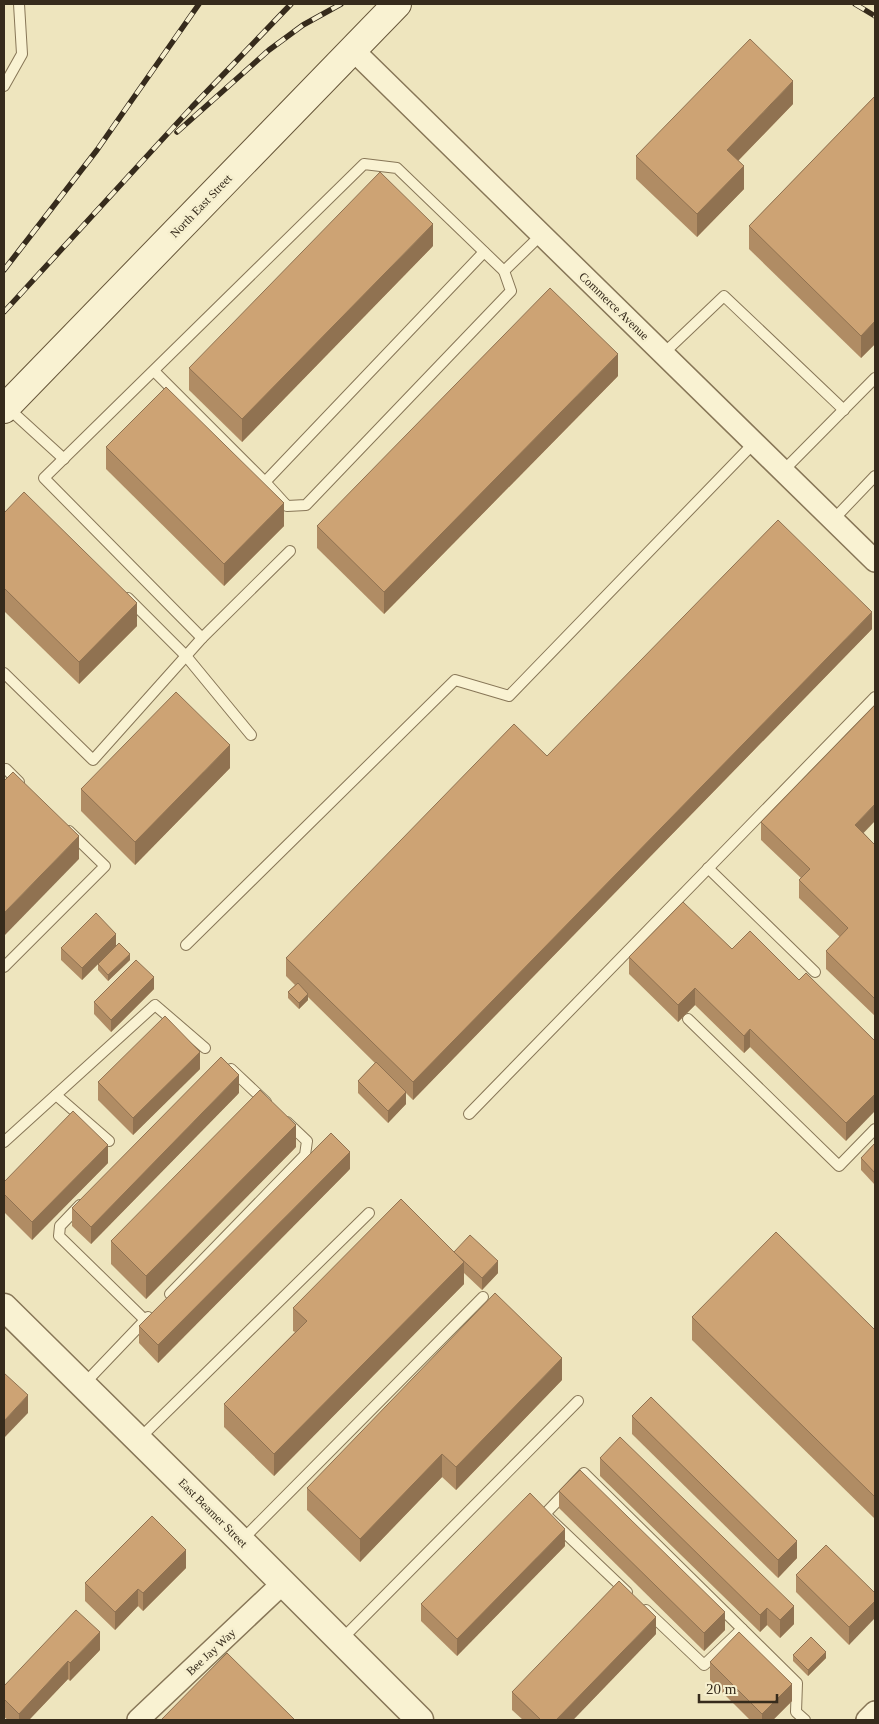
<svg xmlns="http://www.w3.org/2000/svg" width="879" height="1724" font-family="'Times New Roman',serif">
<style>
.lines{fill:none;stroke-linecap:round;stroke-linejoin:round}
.service-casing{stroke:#877657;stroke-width:12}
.minor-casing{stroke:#877657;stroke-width:24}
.tertiary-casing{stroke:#877657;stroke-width:29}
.secondary-casing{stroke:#68573a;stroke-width:30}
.service{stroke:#f9f2d2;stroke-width:10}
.minor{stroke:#f9f2d2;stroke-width:21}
.tertiary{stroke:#f9f2d2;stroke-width:26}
.secondary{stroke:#f9f2d2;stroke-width:28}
.rail-casing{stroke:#362b1c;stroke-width:5.5}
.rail{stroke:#f6efce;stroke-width:4;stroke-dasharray:11;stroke-linecap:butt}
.wall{fill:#b08c64}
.shaded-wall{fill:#907251}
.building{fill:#cda374;stroke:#907251}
.labels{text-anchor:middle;stroke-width:5;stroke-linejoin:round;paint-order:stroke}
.street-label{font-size:12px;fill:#362b1c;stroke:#f6efce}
</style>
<rect width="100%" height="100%" fill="#eee5be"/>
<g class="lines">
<g class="service-casing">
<g id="service">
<path d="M4 86 22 54 19 4"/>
<path d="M663 354 724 296 844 410"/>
<path d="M154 371 265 482 484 252"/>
<path d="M7 407 64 459"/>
<path d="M783 471 875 378"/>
<path d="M265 482 287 506 306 505 511 291 504 271"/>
<path d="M833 520 875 476"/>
<path d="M290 551 202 638 44 478 364 164 397 168 504 271 541 235"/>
<path d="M128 598 186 656 251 735"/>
<path d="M4 673 93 760 202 638"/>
<path d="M6 769 19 782"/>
<path d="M708 868 815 972"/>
<path d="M186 945 455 680 509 696 754 443"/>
<path d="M4 967 105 866 69 831"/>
<path d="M688 1019 839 1166 875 1129"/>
<path d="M231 1069 266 1102"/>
<path d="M56 1095 109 1141"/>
<path d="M469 1114 875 697"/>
<path d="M4 1142 155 1005 205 1048"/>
<path d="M80 1205 60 1226 59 1236 145 1320"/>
<path d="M170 1294 305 1155 307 1141 287 1122"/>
<path d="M84 1384 148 1317"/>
<path d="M139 1439 369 1213"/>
<path d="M242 1540 483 1297"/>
<path d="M627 1592 545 1514 584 1473 797 1683 796 1712 805 1720"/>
<path d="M646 1610 704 1665 742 1629"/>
<path d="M341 1640 578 1401"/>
</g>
</g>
<g class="minor-casing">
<g id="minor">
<path d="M353 50 875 561"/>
<path d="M138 1720 283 1583"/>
<path d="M867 1720 875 1712"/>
</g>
</g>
<g class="tertiary-casing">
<path id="tertiary" d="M4 1307 241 1541 420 1720"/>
</g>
<g class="secondary-casing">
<path id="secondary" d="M4 409 397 4"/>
</g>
<use href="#service" class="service"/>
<use href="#minor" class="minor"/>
<use href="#tertiary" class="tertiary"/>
<use href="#secondary" class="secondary"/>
<g class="rail-casing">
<g id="rail">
<path d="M855 4 875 16"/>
<path d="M177 132 269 50 303 25 341 4"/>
<path d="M4 270 97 150 199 4"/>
<path d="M4 312 192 107 291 4"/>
</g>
</g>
<use href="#rail" class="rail"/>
</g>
<g class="wall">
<path d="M875 96V344L861 358 749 249V226Z"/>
<path d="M793 104 738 161 744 189 697 237 636 179V156Z"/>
<path d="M433 246 242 442 189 390V368Z"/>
<path d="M618 376 384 614 317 548V526Z"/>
<path d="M106 447 284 526 224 586 106 469Z"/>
<path d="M4 513 137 626 79 684 4 611Z"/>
<path d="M872 629 413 1100 406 1093V1104L388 1123 358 1093V1081L375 1063 308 997V1000L299 1009 288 998V992L295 985 286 976V958L547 756Z"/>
<path d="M230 768 135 865 81 811V789Z"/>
<path d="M761 822 864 833 875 845V1016L826 969V951L840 937 799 898V880L801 878 761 840Z"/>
<path d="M116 946 130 960 108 981 98 970V964L82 980 61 960V948Z"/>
<path d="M732 949 799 980 875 1041 846 1141 750 1047 744 1053 695 1005 678 1022 629 974V957Z"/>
<path d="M154 989 111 1032 94 1014V1002Z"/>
<path d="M200 1069 133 1135 98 1100V1082Z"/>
<path d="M239 1093 91 1244 72 1226V1208Z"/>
<path d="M875 1143V1185L861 1170V1158Z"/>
<path d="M296 1147 146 1299 111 1264V1241Z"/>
<path d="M108 1163 32 1240 4 1212V1182Z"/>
<path d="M350 1169 158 1363 139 1343V1326Z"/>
<path d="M454 1252 498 1273 482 1290 464 1273V1284L274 1476 224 1427V1404L295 1332 293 1331V1308Z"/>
<path d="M692 1317 875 1330V1519L692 1340Z"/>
<path d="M562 1380 456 1490 442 1477 360 1562 307 1510V1488Z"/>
<path d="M632 1416 797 1558 778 1578 632 1434Z"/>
<path d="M600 1458 794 1624 780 1638 767 1625 760 1632 600 1476Z"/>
<path d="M559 1491 725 1630 704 1651 559 1508Z"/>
<path d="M565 1546 457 1656 421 1621V1604Z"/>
<path d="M186 1568 143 1611 138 1606 115 1630 85 1601V1583Z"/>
<path d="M796 1575 875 1593 849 1645 796 1592Z"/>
<path d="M656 1634 573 1720H523L512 1710V1692Z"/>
<path d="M100 1650 70 1681 68 1679 29 1720H8L4 1717V1686Z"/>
<path d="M793 1655 826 1658 808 1676 793 1661Z"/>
<path d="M710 1662 792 1701 773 1720H750L710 1680Z"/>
</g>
<g class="shaded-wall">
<path d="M793 81V104L727 172V150Z"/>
<path d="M744 166V189L697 237V214Z"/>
<path d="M433 224V246L242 442V419Z"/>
<path d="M875 321V344L861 358V336Z"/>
<path d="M618 354V376L384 614V592Z"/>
<path d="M284 503V526L224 586V564Z"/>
<path d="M137 603V626L79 684V662Z"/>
<path d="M872 612V629L413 1100V1082Z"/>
<path d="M230 745V768L135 865V842Z"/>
<path d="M875 804V821L855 842V825Z"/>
<path d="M79 836V859L4 936V913Z"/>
<path d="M116 934V946L82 980V968Z"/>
<path d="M130 954V960L108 981V975Z"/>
<path d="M154 977V989L111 1032V1020Z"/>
<path d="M695 988V1005L678 1022V1005Z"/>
<path d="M308 994V1000L299 1009V1003Z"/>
<path d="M750 1029V1047L744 1053V1036Z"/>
<path d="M200 1052V1069L133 1135V1118Z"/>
<path d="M239 1075V1093L91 1244V1227Z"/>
<path d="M406 1092V1104L388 1123V1111Z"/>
<path d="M875 1094V1111L846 1141V1123Z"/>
<path d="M296 1125V1147L146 1299V1276Z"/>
<path d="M108 1145V1163L32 1240V1222Z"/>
<path d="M350 1152V1169L158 1363V1345Z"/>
<path d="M498 1261V1273L482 1290V1278Z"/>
<path d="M464 1262V1284L274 1476V1454Z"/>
<path d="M562 1358V1380L456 1490V1467Z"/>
<path d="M28 1395V1413L4 1438V1421Z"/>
<path d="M442 1454V1477L360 1562V1539Z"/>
<path d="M565 1529V1546L457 1656V1639Z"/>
<path d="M797 1541V1558L778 1578V1560Z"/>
<path d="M186 1550V1568L143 1611V1593Z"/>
<path d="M138 1589V1606L115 1630V1612Z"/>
<path d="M875 1601V1618L849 1645V1627Z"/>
<path d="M794 1606V1624L780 1638V1620Z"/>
<path d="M767 1608V1625L760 1632V1615Z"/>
<path d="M725 1612V1630L704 1651V1633Z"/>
<path d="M656 1617V1634L573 1720H556Z"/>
<path d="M100 1632V1650L70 1681V1663Z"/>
<path d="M826 1652V1658L808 1676V1670Z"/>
<path d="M68 1661V1679L29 1720H19V1714Z"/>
<path d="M792 1684V1701L773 1720H762V1714Z"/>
</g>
<g class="building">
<path d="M750 39 793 81 727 150 744 166 697 214 636 156Z"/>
<path d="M875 96V321L861 336 749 226Z"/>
<path d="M380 172 433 224 242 419 189 368Z"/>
<path d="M550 288 618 354 384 592 317 526Z"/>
<path d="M166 387 284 503 224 564 106 447Z"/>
<path d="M24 492 137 603 79 662 4 588V513Z"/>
<path d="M778 520 872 612 413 1082 286 958 514 724 547 756Z"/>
<path d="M176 692 230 745 135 842 81 789Z"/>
<path d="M875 705V804L855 825 875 845V999L826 951 848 928 799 880 810 869 761 822Z"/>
<path d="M13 772 79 836 4 913V781Z"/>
<path d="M683 902 732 949 750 931 799 980 806 973 875 1041V1094L846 1123 750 1029 744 1036 695 988 678 1005 629 957Z"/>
<path d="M96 913 116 934 82 968 61 948Z"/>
<path d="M119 943 130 954 108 975 98 964Z"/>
<path d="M136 960 154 977 111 1020 94 1002Z"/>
<path d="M298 983 308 994 299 1003 288 992Z"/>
<path d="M165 1016 200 1052 133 1118 98 1082Z"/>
<path d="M221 1057 239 1075 91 1227 72 1208Z"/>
<path d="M376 1062 406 1092 388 1111 358 1081Z"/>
<path d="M260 1090 296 1125 146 1276 111 1241Z"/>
<path d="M73 1111 108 1145 32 1222 4 1194V1182Z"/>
<path d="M331 1133 350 1152 158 1345 139 1326Z"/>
<path d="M875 1143V1173L861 1158Z"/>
<path d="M401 1199 464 1262 274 1454 224 1404 307 1321 293 1308Z"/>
<path d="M776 1232 875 1330V1497L692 1317Z"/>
<path d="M470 1235 498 1261 482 1278 454 1252Z"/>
<path d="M495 1293 562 1358 456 1467 442 1454 360 1539 307 1488Z"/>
<path d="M4 1373 28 1395 4 1421Z"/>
<path d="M651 1397 797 1541 778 1560 632 1416Z"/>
<path d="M620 1437 794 1606 780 1620 767 1608 760 1615 600 1458Z"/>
<path d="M580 1470 725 1612 704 1633 559 1491Z"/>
<path d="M530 1493 565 1529 457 1639 421 1604Z"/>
<path d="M152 1516 186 1550 143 1593 138 1589 115 1612 85 1583Z"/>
<path d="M826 1545 875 1593V1601L849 1627 796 1575Z"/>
<path d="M619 1581 656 1617 556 1720H541L512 1692Z"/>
<path d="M76 1610 100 1632 70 1663 68 1661 19 1714 4 1699V1686Z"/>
<path d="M739 1632 792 1684 762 1714 710 1662Z"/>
<path d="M811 1637 826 1652 808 1670 793 1655Z"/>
<path d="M227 1653 295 1720H161Z"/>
</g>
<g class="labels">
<g class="street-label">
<text transform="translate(201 206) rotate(-46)" y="4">North East Street</text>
<text transform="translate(614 306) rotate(44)" y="4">Commerce Avenue</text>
<text transform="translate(213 1513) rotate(45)" y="4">East Beamer Street</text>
<text transform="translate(211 1652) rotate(-43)" y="4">Bee Jay Way</text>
</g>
</g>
<rect width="879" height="1724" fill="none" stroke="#362b1c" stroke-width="10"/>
<path d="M699 1694v8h78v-8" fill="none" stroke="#362b1c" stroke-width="2.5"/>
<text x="706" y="1694" font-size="15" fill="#362b1c" stroke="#f6efce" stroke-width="4" paint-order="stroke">20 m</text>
</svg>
